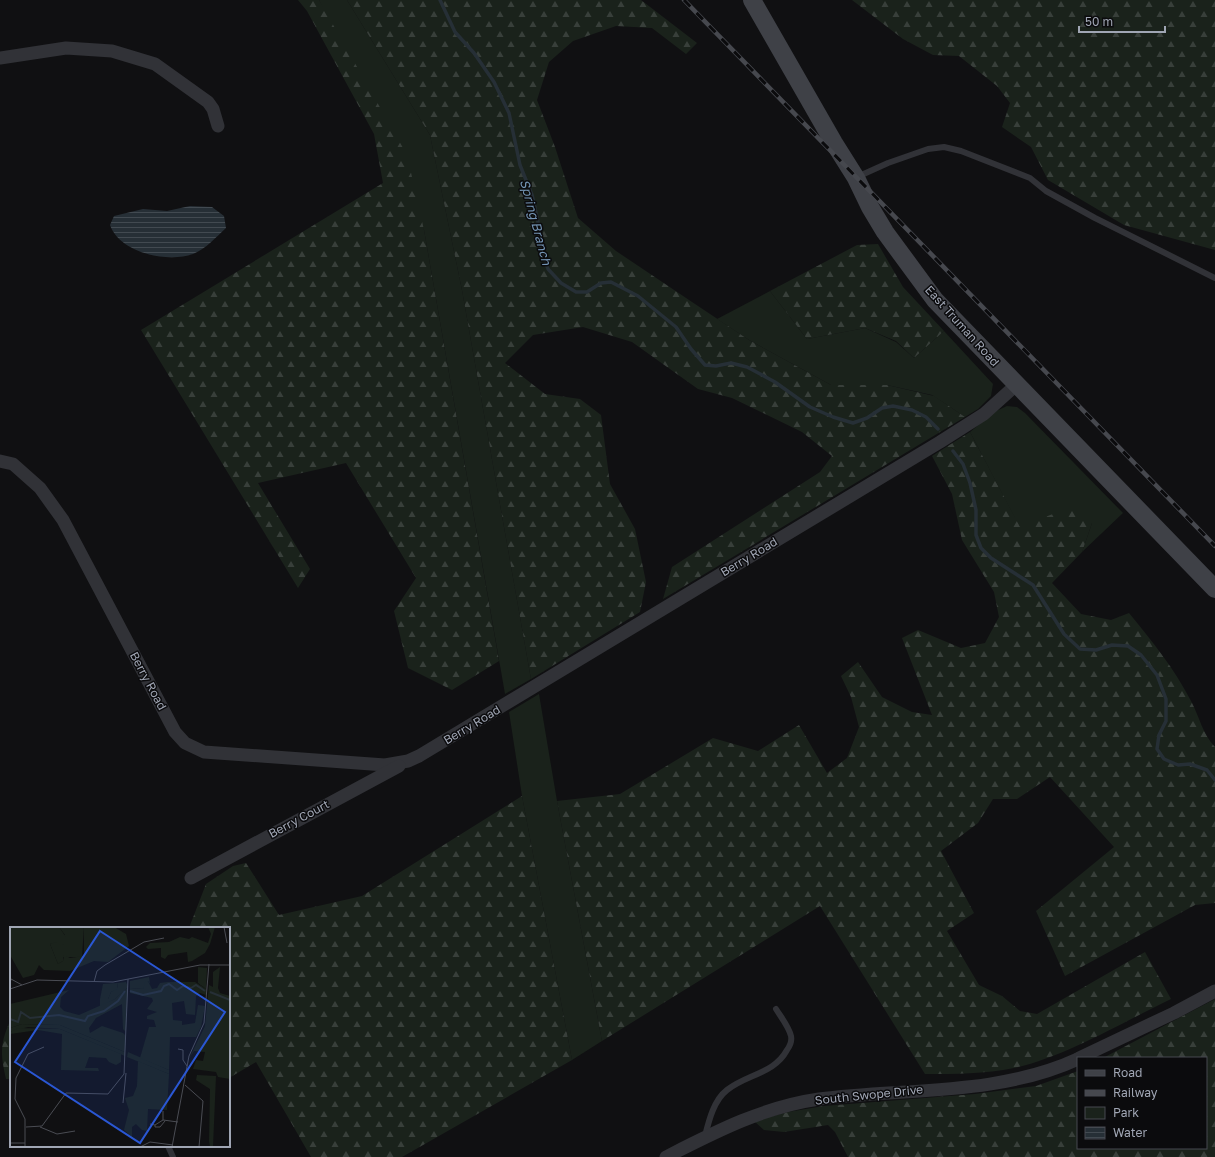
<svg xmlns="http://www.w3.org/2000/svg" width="1215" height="1157" font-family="'Golos Text',sans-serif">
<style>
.green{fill:#1a221b}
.forest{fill:url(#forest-firs)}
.water{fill:url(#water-rules)}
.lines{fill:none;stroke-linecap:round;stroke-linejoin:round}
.stream{stroke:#262f36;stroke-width:3.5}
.lane{stroke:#313237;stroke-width:6}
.street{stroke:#313237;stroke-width:13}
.secondary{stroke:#3f4147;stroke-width:18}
.rail-casing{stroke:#46484e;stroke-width:4.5}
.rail{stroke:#0b0b0d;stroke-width:3;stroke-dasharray:9;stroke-linecap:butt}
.labels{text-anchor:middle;stroke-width:3;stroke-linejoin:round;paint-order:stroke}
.street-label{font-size:12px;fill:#a0a6b4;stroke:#0b0b0d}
.water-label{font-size:13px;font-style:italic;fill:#7393b3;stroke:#0b0b0d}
.inset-river{fill:none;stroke:#262f36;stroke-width:2}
.inset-road{fill:none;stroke:#4a4c53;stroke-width:1}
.view{fill:#2a57d4;fill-opacity:0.15;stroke:#2a57d4;stroke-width:2}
.inset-edge{fill:none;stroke:#a0a6b4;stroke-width:2}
</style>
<defs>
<pattern id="forest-firs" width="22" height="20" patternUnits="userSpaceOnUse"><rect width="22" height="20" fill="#1a221b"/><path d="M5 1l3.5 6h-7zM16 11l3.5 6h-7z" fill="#383f3a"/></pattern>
<pattern id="water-rules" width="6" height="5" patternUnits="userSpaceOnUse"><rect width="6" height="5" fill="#262f36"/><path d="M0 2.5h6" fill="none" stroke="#424a51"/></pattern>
</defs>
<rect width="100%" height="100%" fill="#101012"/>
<g class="green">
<path d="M319 0H347L430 135 462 290 531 679 505 694 424 230Z"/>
<path d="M770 291 807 339 865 328 896 342 914 358 944 331 993 384 991 396 978 409 965 417 932 395 887 385H831L749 340 717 319Z"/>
<path d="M1007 406 1017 407 1025 413 1123 513 1082 552 1092 523 1020 528 970 432 994 412Z"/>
<path d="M539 694 557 801 602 1041 572 1060 522 796 509 712Z"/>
</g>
<g class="forest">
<path d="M298 0H319L407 155 424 230 499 661 452 690 408 668 394 611 416 578 346 463 258 483 310 569 298 588 141 330 383 183 374 134 307 11Z"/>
<path d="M347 0H641L697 43 686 54 652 28 616 26 573 41 549 62 537 100 555 147 578 218 616 251 692 302 749 340 831 385H887L934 396 965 417 663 599 672 567 820 472 832 456 802 432 732 398 698 389 632 342 583 327 533 335 505 363 545 394 580 399 601 415 610 484 635 529 646 582 640 612 531 679 462 290 430 135Z"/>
<path d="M852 0H1215V250L1124 225 1048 180 1031 147 1002 127 1010 103 997 86 959 56 933 55 903 39Z"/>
<path d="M878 244 903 287 944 331 914 358 896 341 865 328 807 339 770 291 857 245Z"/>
<path d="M970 432 1020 527 1073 506 1092 523 1082 552 1052 583 1081 614 1111 620 1129 613C1152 641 1174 668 1191 701 1200 718 1202 733 1215 747V903L1195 905 1065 976 1036 911 1114 847 1050 777 1017 799H993L978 823 941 851 974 913 947 931 979 985 1002 996 1020 1011 1037 1014 1145 952 1171 999C1123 1022 1065 1057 1014 1068 985 1074 954 1074 925 1074L820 906 602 1041 557 801 620 794 713 738 758 751 799 725 827 773 847 758 859 727 851 697 841 676 858 662 882 697 912 712 932 715 902 638 918 630 961 648 985 643 999 617 994 592 962 540 952 494 932 456Z"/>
<path d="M522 796 572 1060 402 1157H311L256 1062 229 1078V928H189L206 884 233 866 246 863 279 915 362 896Z"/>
<path d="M1215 999V1157H848L835 1132 828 1125 784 1132 764 1130 754 1121 788 1112 824 1106 975 1094 1036 1086 1078 1071V1148H1206V1058H1103Z"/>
<path d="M11 1019V1079H6C0 1053 0 1043 11 1019Z"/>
</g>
<path class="water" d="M190 206 212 207 224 216 226 228C216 237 206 249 193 254 167 263 120 253 110 225L114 216 143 209 167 211Z"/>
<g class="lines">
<g class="stream">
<path d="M440 0 455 32 474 53 494 82 509 113 520 165 532 195 538 222 541 250 548 269 561 283 576 292H587L601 283 611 282 638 296 676 327 691 349 705 365 716 366 731 363 747 367 775 382 810 407 833 417 853 423 867 418 882 408 893 406 912 410 926 417 938 429"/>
<path d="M953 451 963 464 970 483 976 510V535L981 548 991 558 1033 585 1064 634 1080 649 1096 650 1112 645 1128 646 1141 655 1157 675 1166 699V721L1159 735 1157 749 1164 759 1178 765 1190 764 1207 770 1215 780"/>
</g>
<g class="lane">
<path d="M857 177 888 163 928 149 944 147 961 151 1030 178 1046 191 1095 218 1215 278"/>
<path d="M705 1136C709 1120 714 1100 727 1090 747 1074 774 1074 787 1050 790 1046 792 1041 791 1036 789 1027 781 1017 776 1009"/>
<path d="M168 1146 173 1157"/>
</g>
<g class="street">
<path d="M0 58 66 48 112 51 155 64 208 102 213 109 218 126"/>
<path d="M0 461 13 464 40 488 63 520 175 732 185 743 204 752 385 765 408 761 419 756 940 442 984 414 1016 385"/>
<path d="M191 878 399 766"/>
<path d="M1079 1058 1174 1013 1215 991"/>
<path d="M666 1157C715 1132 763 1107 819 1099 904 1088 998 1096 1078 1059"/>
</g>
<path class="secondary" d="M752 0 834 143 856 178 870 207 885 232 935 300 1215 589"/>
<g class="rail-casing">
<path id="rail" d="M684 0 1215 546"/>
</g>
<use href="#rail" class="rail"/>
</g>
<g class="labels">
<g class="street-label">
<text transform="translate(962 326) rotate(48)" y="4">East Truman Road</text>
<text transform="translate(749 557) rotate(-31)" y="4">Berry Road</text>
<text transform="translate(148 681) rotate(62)" y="4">Berry Road</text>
<text transform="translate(472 725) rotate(-31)" y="4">Berry Road</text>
<text transform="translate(299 819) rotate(-28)" y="4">Berry Court</text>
<text transform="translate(869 1095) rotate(-6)" y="4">South Swope Drive</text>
</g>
<g class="water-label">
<text transform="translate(536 222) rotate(75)" y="5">Spring Branch</text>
</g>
</g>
<g transform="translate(10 927)">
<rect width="220" height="220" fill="#101012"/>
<path d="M49 0H74L72 30H53V34L48 37 40 17 55 8ZM188 40 197 41 196 62 188 56ZM139 50 140 57 138 54 133 62 120 61V54ZM116 55 118 60 105 72 90 80V72H98L101 65 108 61 107 56ZM12 97 50 98 115 125V129L50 102 18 100 0 105V101ZM118 125 159 143V147L117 130Z" fill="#1a221b"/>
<path d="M0 0H49L56 10V15L51 19 47 15 40 17 48 37 53 34 54 28 60 31 74 29V0H104L116 7 119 19 98 35 84 34 60 44 34 43 29 38 24 48 13 51 0 28ZM198 0H205L200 17 195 26 182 34 178 35 177 25 158 28 155 32 151 30V21L138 22 136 20 140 16 159 15 170 10 179 12 182 10 198 16 201 7ZM210 40 208 61 210 66 220 69V152L208 150 206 145 183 142 186 133 193 134 195 125 184 124 179 132 195 99 199 58 203 60V45ZM138 54 142 62 147 61 150 56 158 55H185L196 62V68L190 66 186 69 185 88 176 87 174 74 162 76 163 93 172 94V98L185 96 188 78 195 79 191 100 186 110H160L159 143 130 131 139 100H146L144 93 137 92V89L147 85 137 82 143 74 142 71 120 66V61L133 62 135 55ZM107 56 108 62 101 65 98 72H90L93 57ZM118 60 116 105 113 102 112 77 86 91 79 101 80 106 92 99 113 106 116 109 115 125 50 98 12 97 0 101V77L59 63 51 70 50 80 54 84 69 88 105 72ZM9 101 50 102 111 127V135L106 138 99 135 96 131 79 130 75 141H88L89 144 51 143 52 107 28 103 0 107V105ZM128 134 159 147 157 183 138 182 137 204 132 203 126 197 122 200V210L114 203 119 183 115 171 123 169 127 159ZM187 148 206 149 203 220H200L199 214 200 162 186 153Z" fill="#1a221b"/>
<path class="inset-river" d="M120 64 133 68 151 64 154 59 159 57 167 63 173 59 181 61 186 58 195 64M200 65 220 73M0 92 8 95 11 85 20 91 49 88 75 94 78 89 94 84 108 74 115 64"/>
<path class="inset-road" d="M214 0 217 16M84 55 87 44 95 38 134 15 154 11M0 57 1 52 12 58M0 62 27 53 103 55 190 38H220M168 122 173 123V133L177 139M175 158 193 174 189 220M113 176 116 146M153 184V193L168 195M140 197 145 198 153 193M145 198V200H150L155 194M16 200 32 199 56 166 98 167 114 147 118 52M30 200 47 207 65 204M0 216H15M15 220V192L5 172 6 151 18 127 34 120M130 220 140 215 163 218M162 220 179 129 194 96 199 37"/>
<path class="view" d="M90 4 215 85 130 216 5 135Z"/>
<rect width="220" height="220" class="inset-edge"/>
</g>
<rect x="1077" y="1057" width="130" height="92" fill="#0b0b0d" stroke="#474950"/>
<rect x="1085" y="1070" width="20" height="6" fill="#3f4147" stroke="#474950"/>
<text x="1113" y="1077" font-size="12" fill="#a0a6b4">Road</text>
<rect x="1085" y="1090" width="20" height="6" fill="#46484e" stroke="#474950"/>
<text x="1113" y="1097" font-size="12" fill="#a0a6b4">Railway</text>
<rect x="1085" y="1107" width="20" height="12" fill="#1a221b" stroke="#474950"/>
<text x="1113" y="1117" font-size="12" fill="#a0a6b4">Park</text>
<rect x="1085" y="1127" width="20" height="12" fill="url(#water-rules)" stroke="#474950"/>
<text x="1113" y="1137" font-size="12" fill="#a0a6b4">Water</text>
<path d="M1079 26v6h86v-6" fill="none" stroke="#a0a6b4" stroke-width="2"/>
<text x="1085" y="26" font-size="12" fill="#a0a6b4" stroke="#0b0b0d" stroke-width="3" paint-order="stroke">50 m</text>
</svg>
